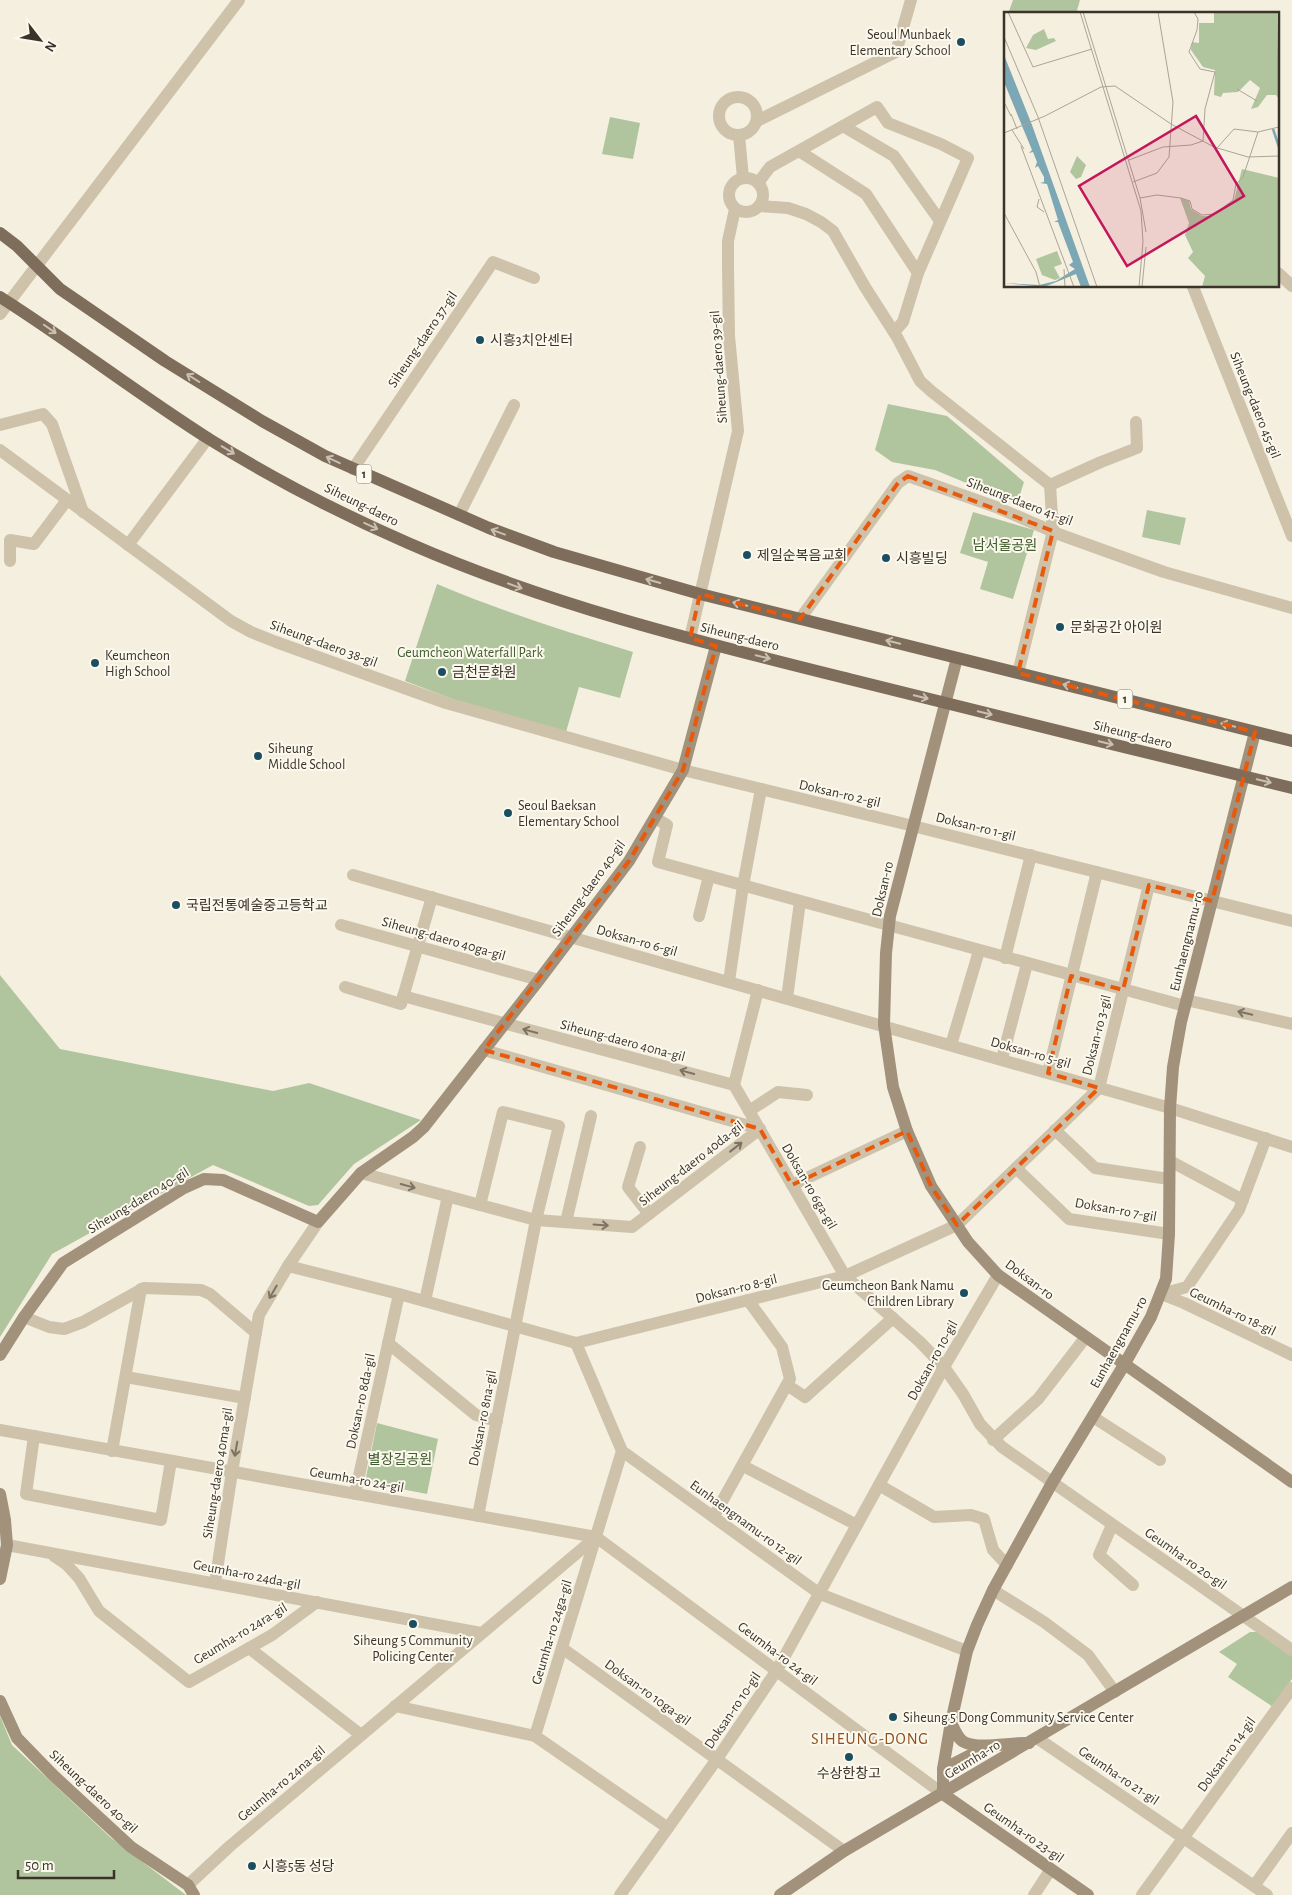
<svg xmlns="http://www.w3.org/2000/svg" width="1292" height="1895" font-family="'Alegreya Sans','Noto Sans KR',sans-serif">
<style>
.green{fill:#b0c59e}
.lines{fill:none;stroke-linecap:round;stroke-linejoin:round}
.street{stroke:#cec2aa;stroke-width:12}
.secondary{stroke:#a2917b;stroke-width:12}
.primary{stroke:#7e6d5a;stroke-width:12}
.oneway{stroke:#c9c0b2}
.oneway2{stroke:#7d7364}
.marked{fill:none;stroke:#e8590c;stroke-width:4;stroke-dasharray:10 6;stroke-linejoin:round}
.poi-dot{fill:#1c4e60;stroke:#fbf8ed;stroke-width:2}
.labels{text-anchor:middle;stroke-width:4;stroke-linejoin:round;paint-order:stroke}
.shield{fill:#fbf8ed;stroke:#756e64;stroke-width:1}
.shield-label{font-size:12px;font-weight:bold;fill:#3b332a}
.poi-label{font-size:14px;fill:#3b332a;stroke:#fbf8ed;text-anchor:start}
.street-label{font-size:14px;fill:#3b332a;stroke:#fbf8ed}
.park-label{font-size:14px;fill:#405c2c;stroke:#fbf8ed}
.quarter-label{font-size:16px;letter-spacing:1px;fill:#904f1d;stroke:#fbf8ed}
.inset-river{fill:none;stroke:#7ca7b4;stroke-width:2.5}
.inset-road{fill:none;stroke:#aba497;stroke-width:1}
.view{fill:#c2185b;fill-opacity:0.15;stroke:#c2185b;stroke-width:2.5}
.inset-edge{fill:none;stroke:#3b332a;stroke-width:2.5}
</style>
<rect width="100%" height="100%" fill="#f5efdf"/>
<g class="green">
<path d="M1013 0H1080L1076 14H1008Z"/>
<path d="M610 117 640 123 633 159 602 154Z"/>
<path d="M888 404 947 416 1024 482 1017 504 935 470 892 462 875 450Z"/>
<path d="M1147 510 1186 518 1180 545 1142 537Z"/>
<path d="M973 512 1034 530 1013 599 980 589 988 562 960 553Z"/>
<path d="M437 584C501 611 566 632 633 652L620 698 579 687 566 732 455 700 405 681Z"/>
<path d="M0 975 60 1049 273 1091 309 1083 421 1120 354 1164 318 1205 309 1206 213 1165 52 1254 0 1337Z"/>
<path d="M377 1423 438 1439 427 1494 365 1482Z"/>
<path d="M1250 1632H1261L1292 1655V1679L1273 1707 1228 1677 1237 1664 1219 1652Z"/>
<path d="M0 1716 12 1745 110 1837 186 1895H0Z"/>
</g>
<g class="lines">
<g class="street">
<circle cx="738" cy="116" r="19"/>
<path d="M757 121 896 52 911 0"/>
<path d="M843 126 894 156 940 221"/>
<path d="M739 135 743 178"/>
<path d="M799 151 866 194 918 273"/>
<circle cx="746" cy="195" r="17"/>
<path d="M758 183 770 167 877 107 888 123 941 144 968 158 918 273 903 322 894 332"/>
<path d="M759 206 788 208 806 214 821 222 833 231 865 287 897 337 920 381 931 391 1050 485 1053 531 1018 673"/>
<path d="M1278 273 1292 286"/>
<path d="M1194 286 1193 287 1292 536"/>
<path d="M0 314 239 0"/>
<path d="M0 425 43 414 52 424 83 512"/>
<path d="M0 450 231 621 251 632 276 642 446 703 683 770 901 823 1292 921"/>
<path d="M353 469 493 262 534 278"/>
<path d="M1050 485 1101 462 1137 448 1136 422"/>
<path d="M459 515 514 405"/>
<path d="M128 545 208 438"/>
<path d="M10 561V540L34 544 67 500"/>
<path d="M800 619 898 483 908 476 996 507 1061 535 1164 572 1292 608"/>
<path d="M690 638 738 431 729 336 728 268V241L735 209"/>
<path d="M655 818 667 825 658 862 1185 1006"/>
<path d="M353 875 1170 1108 1292 1147"/>
<path d="M699 916 709 876"/>
<path d="M341 925 539 980"/>
<path d="M1005 958 1031 855"/>
<path d="M729 981 743 886 761 789"/>
<path d="M345 987 401 1004 432 897"/>
<path d="M758 990 734 1085 845 1276 920 1342 944 1367 963 1394 980 1424 1002 1447 1292 1650"/>
<path d="M403 996 734 1085"/>
<path d="M787 998 800 902"/>
<path d="M1186 1000 1292 1024"/>
<path d="M951 1045 979 951"/>
<path d="M484 1050 760 1129"/>
<path d="M1002 1059 1027 964"/>
<path d="M1048 1073 1097 872"/>
<path d="M749 1111 778 1092 807 1095"/>
<path d="M1055 1130 1095 1168 1169 1179"/>
<path d="M640 1147 628 1187 649 1214"/>
<path d="M1170 1161 1243 1200"/>
<path d="M1016 1168 1069 1219 1169 1234"/>
<path d="M361 1173 536 1220 632 1227 760 1129"/>
<path d="M792 1185 907 1131"/>
<path d="M566 1222 591 1116"/>
<path d="M288 1266 399 1294 576 1343 845 1276 957 1225 1099 1088 1149 885"/>
<path d="M1161 1294 1187 1287 1239 1210 1266 1138"/>
<path d="M1161 1294 1184 1303 1292 1355"/>
<path d="M425 1301 448 1196"/>
<path d="M24 1317 49 1327 64 1329 83 1322 144 1288 201 1290 210 1294 256 1333"/>
<path d="M388 1343 476 1415 497 1421"/>
<path d="M576 1343 622 1451 820 1594 967 1651"/>
<path d="M126 1377 245 1398"/>
<path d="M787 1385 805 1397 893 1318"/>
<path d="M1093 1417 1160 1460"/>
<path d="M0 1430 596 1537 943 1794"/>
<path d="M34 1436 26 1494 161 1520 171 1461"/>
<path d="M993 1440 1038 1399 1085 1338"/>
<path d="M112 1451 141 1289"/>
<path d="M743 1466 857 1525"/>
<path d="M879 1485 934 1517 971 1515 984 1519 993 1550 1007 1565"/>
<path d="M355 1494 399 1294"/>
<path d="M478 1516 536 1220 559 1126 503 1112 480 1205"/>
<path d="M714 1516 790 1379 782 1347 748 1300"/>
<path d="M1112 1525 1099 1555 1133 1585"/>
<path d="M7 1545 481 1633"/>
<path d="M54 1556 66 1564 79 1578 99 1611 189 1682 272 1635 317 1602"/>
<path d="M215 1583 232 1472 259 1315 288 1266 318 1222"/>
<path d="M993 1590 1044 1622 1088 1655 1115 1692"/>
<path d="M249 1648 361 1735"/>
<path d="M562 1648 844 1851"/>
<path d="M395 1706 535 1736 668 1828"/>
<path d="M535 1736 622 1451"/>
<path d="M1037 1738 1267 1895"/>
<path d="M188 1885 230 1846 596 1537"/>
<path d="M1254 1886 1292 1833"/>
<path d="M620 1895 717 1759 777 1670 944 1367 998 1275"/>
<path d="M1034 1895 1051 1869"/>
<path d="M1142 1895 1292 1688"/>
</g>
<g class="secondary">
<path d="M957 658 890 916 886 953 884 1025 893 1087 907 1131 931 1186 968 1242 998 1275 1292 1482"/>
<path d="M0 1355 24 1317 63 1263 184 1188 204 1179 223 1180 318 1222 361 1173 413 1137 424 1127 539 980 629 861 683 770 716 646"/>
<path d="M0 1494 5 1520 7 1545 0 1579"/>
<path d="M0 1701 17 1738 53 1775 131 1847 188 1885 194 1895"/>
<path d="M951 1722C954 1729 958 1739 964 1742 979 1750 1011 1742 1029 1743"/>
<path d="M943 1769 988 1746"/>
<path d="M943 1794V1769L951 1722 967 1651 977 1625 993 1590 1052 1483 1124 1365 1151 1317 1166 1279 1169 1234 1170 1108 1173 1067 1181 1022 1255 732"/>
<path d="M943 1794 1088 1895"/>
<path d="M780 1895 844 1851 1292 1587"/>
</g>
<g class="primary">
<path d="M0 233 17 246 60 289 165 361 262 421 325 456 489 528 554 552 700 594 1292 741"/>
<path d="M0 297C71 342 138 394 209 439 272 478 339 513 408 543 549 605 700 642 849 679 997 716 1144 752 1292 788"/>
</g>
</g>
<defs><path id="oneway-shaft" d="M-6 0H5M1.5-3L5.5 0L1.5 3" fill="none" stroke-width="1.6" stroke-linecap="round" stroke-linejoin="round" transform="scale(1.25)"/></defs>
<g class="oneway">
<use href="#oneway-shaft" transform="translate(50 329) rotate(35)"/>
<use href="#oneway-shaft" transform="translate(193 378) rotate(-148)"/>
<use href="#oneway-shaft" transform="translate(228 450) rotate(31)"/>
<use href="#oneway-shaft" transform="translate(333 460) rotate(-155)"/>
<use href="#oneway-shaft" transform="translate(371 526) rotate(25)"/>
<use href="#oneway-shaft" transform="translate(498 532) rotate(-160)"/>
<use href="#oneway-shaft" transform="translate(653 581) rotate(-164)"/>
<use href="#oneway-shaft" transform="translate(515 586) rotate(20)"/>
<use href="#oneway-shaft" transform="translate(740 604) rotate(-166)"/>
<use href="#oneway-shaft" transform="translate(893 642) rotate(-166)"/>
<use href="#oneway-shaft" transform="translate(763 657) rotate(14)"/>
<use href="#oneway-shaft" transform="translate(1070 686) rotate(-166)"/>
<use href="#oneway-shaft" transform="translate(921 697) rotate(14)"/>
<use href="#oneway-shaft" transform="translate(985 713) rotate(14)"/>
<use href="#oneway-shaft" transform="translate(1228 725) rotate(-166)"/>
<use href="#oneway-shaft" transform="translate(1106 743) rotate(14)"/>
<use href="#oneway-shaft" transform="translate(1264 781) rotate(14)"/>
</g>
<g class="oneway2">
<use href="#oneway-shaft" transform="translate(1245 1013) rotate(-167)"/>
<use href="#oneway-shaft" transform="translate(530 1031) rotate(-165)"/>
<use href="#oneway-shaft" transform="translate(687 1072) rotate(-165)"/>
<use href="#oneway-shaft" transform="translate(736 1147) rotate(-38)"/>
<use href="#oneway-shaft" transform="translate(408 1186) rotate(15)"/>
<use href="#oneway-shaft" transform="translate(601 1225) rotate(4)"/>
<use href="#oneway-shaft" transform="translate(273 1292) rotate(120)"/>
<use href="#oneway-shaft" transform="translate(236 1449) rotate(100)"/>
</g>
<path class="marked" d="M908 476 1053 531 1018 673 1255 732 1212 901 1149 885 1123 990 1071 976 1048 1073 1099 1088 957 1225 931 1186 907 1131 792 1185 760 1129 484 1050 629 861 683 770 716 646 690 638 700 594 800 619 898 483Z"/>
<g class="poi-dot">
<circle cx="961" cy="42" r="5"/>
<circle cx="480" cy="340" r="5"/>
<circle cx="747" cy="555" r="5"/>
<circle cx="886" cy="558" r="5"/>
<circle cx="1060" cy="627" r="5"/>
<circle cx="95" cy="663" r="5"/>
<circle cx="442" cy="672" r="5"/>
<circle cx="258" cy="756" r="5"/>
<circle cx="508" cy="813" r="5"/>
<circle cx="176" cy="905" r="5"/>
<circle cx="964" cy="1293" r="5"/>
<circle cx="413" cy="1624" r="5"/>
<circle cx="893" cy="1717" r="5"/>
<circle cx="849" cy="1757" r="5"/>
<circle cx="252" cy="1866" r="5"/>
</g>
<g class="labels">
<g class="shield">
<rect x="356.5" y="464.5" width="15" height="19" rx="4"/>
<rect x="1117.5" y="689.5" width="15" height="19" rx="4"/>
</g>
<g class="shield-label">
<text x="364" y="478">1</text>
<text x="1125" y="703">1</text>
</g>
<g class="poi-label">
<text x="951" y="39" text-anchor="end">Seoul Munbaek<tspan x="951" dy="16">Elementary School</tspan></text>
<text x="490" y="345">시흥3치안센터</text>
<text x="757" y="560">제일순복음교회</text>
<text x="896" y="563">시흥빌딩</text>
<text x="1070" y="632">문화공간 아이원</text>
<text x="105" y="660">Keumcheon<tspan x="105" dy="16">High School</tspan></text>
<text x="452" y="677">금천문화원</text>
<text x="268" y="753">Siheung<tspan x="268" dy="16">Middle School</tspan></text>
<text x="518" y="810">Seoul Baeksan<tspan x="518" dy="16">Elementary School</tspan></text>
<text x="186" y="910">국립전통예술중고등학교</text>
<text x="954" y="1290" text-anchor="end">Geumcheon Bank Namu<tspan x="954" dy="16">Children Library</tspan></text>
<text x="413" y="1645" text-anchor="middle">Siheung 5 Community<tspan x="413" dy="16">Policing Center</tspan></text>
<text x="903" y="1722">Siheung 5 Dong Community Service Center</text>
<text x="849" y="1778" text-anchor="middle">수상한창고</text>
<text x="262" y="1871">시흥5동 성당</text>
</g>
<g class="street-label">
<text transform="translate(422 339) rotate(-56)" y="5">Siheung-daero 37-gil</text>
<text transform="translate(718 367) rotate(-94)" y="5">Siheung-daero 39-gil</text>
<text transform="translate(1256 405) rotate(68)" y="5">Siheung-daero 45-gil</text>
<text transform="translate(1020 501) rotate(21)" y="5">Siheung-daero 41-gil</text>
<text transform="translate(362 504) rotate(26)" y="5">Siheung-daero</text>
<text transform="translate(740 636) rotate(14)" y="5">Siheung-daero</text>
<text transform="translate(324 643) rotate(20)" y="5">Siheung-daero 38-gil</text>
<text transform="translate(1133 734) rotate(14)" y="5">Siheung-daero</text>
<text transform="translate(840 793) rotate(13)" y="5">Doksan-ro 2-gil</text>
<text transform="translate(976 826) rotate(14)" y="5">Doksan-ro 1-gil</text>
<text transform="translate(588 888) rotate(-54)" y="5">Siheung-daero 40-gil</text>
<text transform="translate(882 889) rotate(-77)" y="5">Doksan-ro</text>
<text transform="translate(444 938) rotate(16)" y="5">Siheung-daero 40ga-gil</text>
<text transform="translate(637 940) rotate(16)" y="5">Doksan-ro 6-gil</text>
<text transform="translate(1186 941) rotate(-76)" y="5">Eunhaengnamu-ro</text>
<text transform="translate(1096 1035) rotate(-76)" y="5">Doksan-ro 3-gil</text>
<text transform="translate(623 1040) rotate(15)" y="5">Siheung-daero 40na-gil</text>
<text transform="translate(1031 1052) rotate(16)" y="5">Doksan-ro 5-gil</text>
<text transform="translate(691 1163) rotate(-38)" y="5">Siheung-daero 40da-gil</text>
<text transform="translate(810 1186) rotate(60)" y="5">Doksan-ro 6ga-gil</text>
<text transform="translate(138 1200) rotate(-31)" y="5">Siheung-daero 40-gil</text>
<text transform="translate(1116 1209) rotate(10)" y="5">Doksan-ro 7-gil</text>
<text transform="translate(1030 1279) rotate(37)" y="5">Doksan-ro</text>
<text transform="translate(736 1288) rotate(-14)" y="5">Doksan-ro 8-gil</text>
<text transform="translate(1233 1311) rotate(26)" y="5">Geumha-ro 18-gil</text>
<text transform="translate(1118 1342) rotate(-61)" y="5">Eunhaengnamu-ro</text>
<text transform="translate(932 1360) rotate(-61)" y="5">Doksan-ro 10-gil</text>
<text transform="translate(360 1401) rotate(-78)" y="5">Doksan-ro 8da-gil</text>
<text transform="translate(482 1418) rotate(-79)" y="5">Doksan-ro 8na-gil</text>
<text transform="translate(217 1473) rotate(-81)" y="5">Siheung-daero 40ma-gil</text>
<text transform="translate(357 1479) rotate(10)" y="5">Geumha-ro 24-gil</text>
<text transform="translate(746 1522) rotate(36)" y="5">Eunhaengnamu-ro 12-gil</text>
<text transform="translate(1186 1558) rotate(35)" y="5">Geumha-ro 20-gil</text>
<text transform="translate(247 1574) rotate(11)" y="5">Geumha-ro 24da-gil</text>
<text transform="translate(551 1632) rotate(-73)" y="5">Geumha-ro 24ga-gil</text>
<text transform="translate(240 1633) rotate(-31)" y="5">Geumha-ro 24ra-gil</text>
<text transform="translate(778 1653) rotate(37)" y="5">Geumha-ro 24-gil</text>
<text transform="translate(648 1692) rotate(36)" y="5">Doksan-ro 10ga-gil</text>
<text transform="translate(732 1710) rotate(-56)" y="5">Doksan-ro 10-gil</text>
<text transform="translate(1226 1754) rotate(-54)" y="5">Doksan-ro 14-gil</text>
<text transform="translate(972 1759) rotate(-31)" y="5">Geumha-ro</text>
<text transform="translate(1119 1775) rotate(34)" y="5">Geumha-ro 21-gil</text>
<text transform="translate(281 1783) rotate(-40)" y="5">Geumha-ro 24na-gil</text>
<text transform="translate(94 1791) rotate(43)" y="5">Siheung-daero 40-gil</text>
<text transform="translate(1024 1832) rotate(35)" y="5">Geumha-ro 23-gil</text>
</g>
<g class="park-label">
<text x="1005" y="550">남서울공원</text>
<text x="470" y="657">Geumcheon Waterfall Park</text>
<text x="400" y="1464">별장길공원</text>
</g>
<g class="quarter-label">
<text x="870" y="1744">SIHEUNG-DONG</text>
</g>
</g>
<g transform="translate(1004 12)">
<rect width="275" height="275" fill="#f5efdf"/>
<path d="M210 0H273L275 87 272 83H263L254 95 247 97 256 76 246 68 234 80 219 81 217 85 210 83 211 58 199 55 187 38 188 30 195 31V11H210ZM40 17 44 27 50 26 52 29 32 38 22 36 29 23ZM73 144 82 153 77 165 72 167 66 160ZM238 157 275 166V275H198L201 264 184 246 189 240 181 223 185 211 176 186 185 189 187 197 198 204H209L230 188ZM53 239 58 252 50 255 56 266 51 268 38 263 32 247Z" fill="#b0c59e"/>
<path d="M0 43 28 113 86 275H77L72 262 40 275 0 271 35 273 52 269 71 257 65 253 69 250 54 210H50L54 208 43 172 36 171 40 170V165L34 154 31 156 33 150 29 140 25 141 28 138 0 70Z" fill="#7ca7b4"/>
<path class="inset-river" d="M269 117 275 135"/>
<path class="inset-road" d="M4 0 29 55 88 37M76 0 137 199 139 230 135 275M79 0 136 186 142 220M0 25 34 105 93 275M233 77 253 89M0 90 7 104M7 102 13 117M8 118 20 137M0 121 41 104 97 75 111 74 167 112 210 135 244 145 275 144M17 134 70 275M213 136 230 117 254 120 275 115M125 148 159 135 187 133 199 129 201 97 211 60 196 57 185 40 193 18 194 7 190 0M129 170 153 161 165 145 169 90 154 0M136 186 153 183 177 186 186 189 188 197 198 203 211 202 229 188 232 172 239 165 254 120M35 187 33 195 40 200M0 201 32 260 36 275M60 257 61 275M138 275 142 235"/>
<path class="view" d="M192 104 240 184 123 254 75 174Z"/>
<rect width="275" height="275" class="inset-edge"/>
</g>
<g transform="translate(40 40) rotate(121)" stroke="#fbf8ed" stroke-width="4" paint-order="stroke">
<path d="M0-4L9 19L0 12L-9 19Z" fill="#3b332a"/>
<text y="-8" font-size="14" font-weight="bold" text-anchor="middle" fill="#3b332a">N</text>
</g>
<path d="M18 1870v8h96v-8" fill="none" stroke="#3b332a" stroke-width="2.5"/>
<text x="25" y="1870" font-size="15" fill="#3b332a" stroke="#fbf8ed" stroke-width="4" paint-order="stroke">50 m</text>
</svg>
